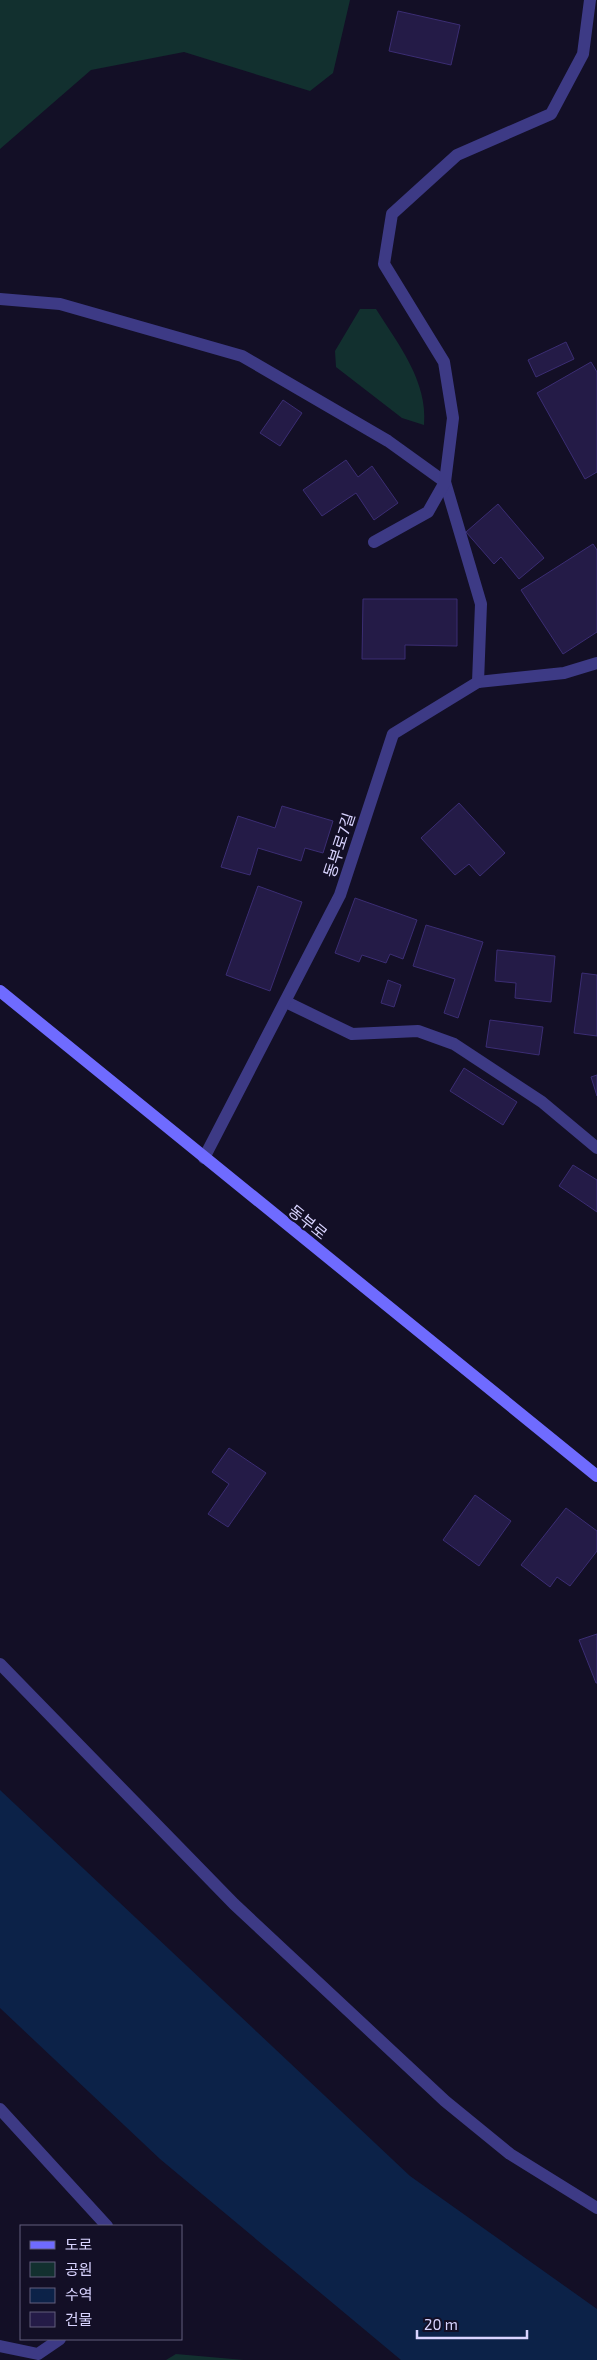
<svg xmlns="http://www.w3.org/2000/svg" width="597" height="2360" font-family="'Exo 2','Noto Sans KR',sans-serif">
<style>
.green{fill:#12302f}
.water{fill:#0c2248}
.building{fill:#241b47;stroke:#3b2d73}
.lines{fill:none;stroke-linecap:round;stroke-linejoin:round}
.lane{stroke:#3d3a85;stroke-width:12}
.street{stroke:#3d3a85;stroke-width:12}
.secondary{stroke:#6f6bff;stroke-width:12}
.labels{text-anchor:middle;stroke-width:4.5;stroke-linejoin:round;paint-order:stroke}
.street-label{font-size:16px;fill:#d9d4ff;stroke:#130f26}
</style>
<rect width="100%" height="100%" fill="#130f26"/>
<g class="green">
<path d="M0 0H350L333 73 310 91 184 52 91 70 0 149Z"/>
<path d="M360 309H376C398 344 428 381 424 425L402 418 336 367 335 351Z"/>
<path d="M176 2354 244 2360H166Z"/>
</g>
<path class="water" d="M0 1790 410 2176 597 2309V2360H401L160 2159 0 2008Z"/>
<g class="building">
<path d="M398 11 460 25 451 65 389 51Z"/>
<path d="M566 342 574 359 536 377 528 360Z"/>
<path d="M591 362 597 372V472L585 479 537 393Z"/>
<path d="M283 400 302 413 280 446 260 433Z"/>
<path d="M346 460 358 477 372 466 398 503 374 520 356 493 322 516 303 490Z"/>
<path d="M498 504 544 558 519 579 501 557 494 564 466 532Z"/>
<path d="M593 544 597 550V632L563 654 521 590Z"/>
<path d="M363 599H457V646L405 645V659H362Z"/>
<path d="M459 803 505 853 480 876 469 864 455 875 421 838Z"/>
<path d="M282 806 333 821 323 853 305 848 301 861 258 848 250 875 221 867 238 816 275 828Z"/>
<path d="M258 886 302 902 270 991 226 975Z"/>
<path d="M355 898 417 920 403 959 390 954 386 963 362 955 359 962 335 953Z"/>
<path d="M426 925 483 942 458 1018 444 1013 455 979 413 966Z"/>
<path d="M497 950 555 956 551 1002 515 998 516 983 495 981Z"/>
<path d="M582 973 597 975V1036L574 1033Z"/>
<path d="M388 980 401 985 394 1007 381 1003Z"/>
<path d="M490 1020 543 1027 539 1055 486 1047Z"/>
<path d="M464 1068 517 1102 503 1125 450 1091Z"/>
<path d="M597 1075V1096L591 1077Z"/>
<path d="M573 1165 597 1180V1212L559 1186Z"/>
<path d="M229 1448 266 1473 228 1527 208 1514 229 1484 212 1472Z"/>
<path d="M475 1495 511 1521 479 1566 443 1540Z"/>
<path d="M566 1508 597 1531V1551L570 1586 557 1577 550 1587 521 1565Z"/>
<path d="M597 1634V1683H596L579 1640Z"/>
</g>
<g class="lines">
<g class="lane">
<path d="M0 299 60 304 242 356 388 441 445 482 481 604 478 682"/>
<path d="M374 542 428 512 445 482 453 418 444 362 384 264 392 214 457 155 551 114 583 54 590 0"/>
<path d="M286 1002 352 1034 418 1031 454 1044 542 1102 597 1148"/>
<path d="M0 1664 234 1904 445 2101 510 2154 597 2208"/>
<path d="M0 2109 107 2226"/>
<path d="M0 2346 38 2354 60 2339"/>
</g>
<path class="street" d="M204 1158 340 895 393 734 478 682 564 673 597 663"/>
<path class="secondary" d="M0 991 597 1476"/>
</g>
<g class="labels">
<g class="street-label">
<text transform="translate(339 845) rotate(-72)" y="6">동부로7길</text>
<text transform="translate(308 1222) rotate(39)" y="6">동부로</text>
</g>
</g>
<rect x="20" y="2225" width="162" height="115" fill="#130f26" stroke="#625e7d"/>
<rect x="30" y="2241" width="25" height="8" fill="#6f6bff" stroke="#625e7d"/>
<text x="65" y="2250" font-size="15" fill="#d9d4ff">도로</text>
<rect x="30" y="2262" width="25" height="15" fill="#12302f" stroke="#625e7d"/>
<text x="65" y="2275" font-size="15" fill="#d9d4ff">공원</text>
<rect x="30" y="2288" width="25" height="15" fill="#0c2248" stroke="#625e7d"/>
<text x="65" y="2300" font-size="15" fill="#d9d4ff">수역</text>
<rect x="30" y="2312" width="25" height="15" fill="#241b47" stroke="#625e7d"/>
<text x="65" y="2325" font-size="15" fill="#d9d4ff">건물</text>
<path d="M417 2330v8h110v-8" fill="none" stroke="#d9d4ff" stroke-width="2.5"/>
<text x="424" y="2330" font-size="15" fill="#d9d4ff" stroke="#130f26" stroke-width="4" paint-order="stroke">20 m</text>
</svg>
